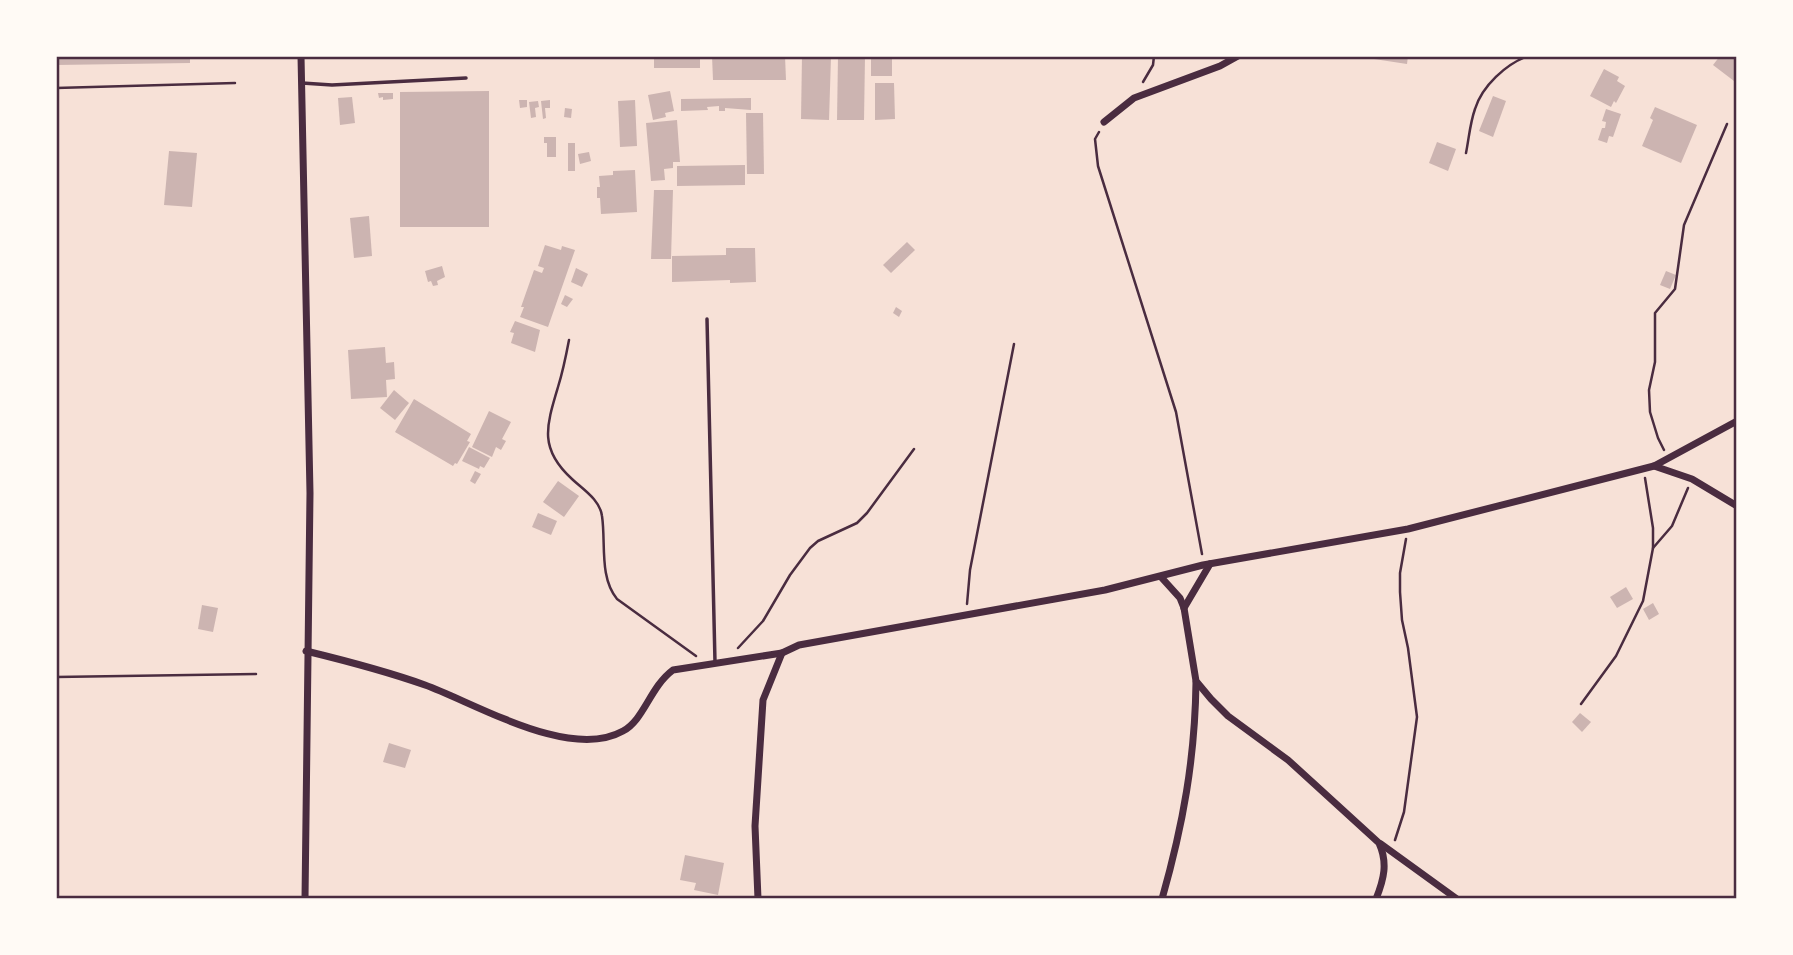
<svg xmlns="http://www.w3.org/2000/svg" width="1793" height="955" font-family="Jost,sans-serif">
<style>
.building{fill:#ccb4b1}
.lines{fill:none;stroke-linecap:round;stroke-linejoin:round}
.path{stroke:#4a2c40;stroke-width:2.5}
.service{stroke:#4a2c40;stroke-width:3.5}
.minor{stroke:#4a2c40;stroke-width:7}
.neatline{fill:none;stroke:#4a2c40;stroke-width:2.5}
</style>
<rect width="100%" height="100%" fill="#f7e1d7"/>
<g class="building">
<path d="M56 56H190V63L56 65Z"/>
<rect x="654" y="56" width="46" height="12"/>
<path d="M712 56H785L786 80H713Z"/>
<path d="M802 56H831L829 120 801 119Z"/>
<path d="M838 56H865L864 120H837Z"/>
<rect x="871" y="56" width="21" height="20"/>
<path d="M1374 56H1408L1407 64 1374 59Z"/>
<path d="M1720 56H1733L1737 59V76L1734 81 1713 65Z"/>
<path d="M1604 69 1619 77 1617 81 1625 86 1616 103 1614 101 1611 107 1590 96Z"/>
<path d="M875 83H894L895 119 875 120Z"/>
<path d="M489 91V227H400V92Z"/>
<path d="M670 91 674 111 665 113 666 117 653 120 648 95Z"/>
<path d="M378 93H393V99L383 100V97L379 98Z"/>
<path d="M1493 96 1506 101 1493 137 1479 131Z"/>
<path d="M352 97 355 123 340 125 338 98Z"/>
<path d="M751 98V110L725 108V111H719V106L707 107 708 110 681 111V99Z"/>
<path d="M519 100H527V107L520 108Z"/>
<path d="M550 100V108H545L546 118 543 119 541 101Z"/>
<path d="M635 100 637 146 620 147 618 101Z"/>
<path d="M538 101 539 107 535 108 536 117 531 118 529 102Z"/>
<path d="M1655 107 1697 125 1681 163 1642 146 1653 120 1650 118Z"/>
<path d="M565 108 572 109 571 118 564 117Z"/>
<path d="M1606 109 1621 114 1613 137 1609 136 1607 143 1598 140 1602 128H1605L1606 122 1602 121Z"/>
<path d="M746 113H763L764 174H747Z"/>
<path d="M677 120 680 162H673V168L664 169 665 180 651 181 646 123Z"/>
<path d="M544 137H556V157H547V143H544Z"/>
<path d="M1437 142 1456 149 1448 171 1429 163Z"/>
<rect x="568" y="143" width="7" height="28"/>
<path d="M169 151 197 153 192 207 164 205Z"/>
<path d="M589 152 591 161 580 164 578 154Z"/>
<path d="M745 165V185L677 186V166Z"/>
<path d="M635 170 637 212 601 214 600 198H597V187H600L599 176 613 175V171Z"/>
<path d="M654 190H673L671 259H651Z"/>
<path d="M369 216 372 256 354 258 350 218Z"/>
<path d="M907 242 915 250 891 273 883 265Z"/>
<path d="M545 245 561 250 562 246 575 250 548 327 520 317 524 307H521L534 270 542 273 544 268 538 266Z"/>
<path d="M726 248H755L756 282 730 283V280L672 282V256L726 255Z"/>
<path d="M442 266 445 277 437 281 438 285 433 286 431 281 428 282 425 271Z"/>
<path d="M576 268 588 274 582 287 571 282Z"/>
<path d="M1666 271 1676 275 1670 289 1660 285Z"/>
<path d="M565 295 573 299 567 307 561 304Z"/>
<path d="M896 307 902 311 899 317 893 313Z"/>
<path d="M515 321 540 330 535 352 511 343 514 333 510 332Z"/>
<path d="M385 347 386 363 394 362 395 379 386 380 387 397 351 399 348 350Z"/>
<path d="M394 390 409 403 395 420 380 408Z"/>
<path d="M414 399 471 434 467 441 470 442 457 464 455 463 453 466 395 432Z"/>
<path d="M489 411 511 422 502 439 506 441 501 450 496 447 492 457 472 447Z"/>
<path d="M469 447 490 458 484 468 480 466 479 469 462 461Z"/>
<path d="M475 471 481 474 475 484 470 481Z"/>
<path d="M558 481 579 496 564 517 543 502Z"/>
<path d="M538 513 557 521 551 535 532 527Z"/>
<path d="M1626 587 1633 599 1617 608 1610 597Z"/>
<path d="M1653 603 1659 614 1649 620 1643 609Z"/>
<path d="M202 605 218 608 213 632 198 629Z"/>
<path d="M1580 713 1591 722 1582 732 1572 722Z"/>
<path d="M389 743 411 750 405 768 383 762Z"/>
<path d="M685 855 724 863 718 895 694 890 696 883 680 880Z"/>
</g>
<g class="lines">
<g class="path">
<path d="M1143 82 1153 65 1154 56"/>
<path d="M56 88 235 83"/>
<path d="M1099 132 1095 139 1098 166 1176 412 1202 554"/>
<path d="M1466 153C1469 138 1470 123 1475 109 1482 86 1506 64 1528 56"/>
<path d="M569 340C566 356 563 371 558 387 546 427 539 449 572 479 584 490 600 500 602 516 606 543 599 577 617 599L696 656"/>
<path d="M1664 450 1658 438 1650 412 1649 390 1655 362V313L1675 289 1684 225 1727 124"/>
<path d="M1653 548 1672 526 1688 488"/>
<path d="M967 604 970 570 1014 344"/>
<path d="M738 648 763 621 790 575 810 548 818 541 857 523 867 513 914 449"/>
<path d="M56 677 256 674"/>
<path d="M1581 704 1616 656 1643 601 1653 548V528L1645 478"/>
<path d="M1395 840 1404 812 1417 717 1408 648 1402 620 1400 592V573L1406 539"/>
</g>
<g class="service">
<path d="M302 83 332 85 466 78"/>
<path d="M707 319 715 662"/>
</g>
<g class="minor">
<path d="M301 56 310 493 305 899"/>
<path d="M1104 122 1134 98 1220 66 1238 56"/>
<path d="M1654 466 1692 479 1737 506"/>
<path d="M1161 577 1180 598 1184 608 1196 681 1211 699 1228 716 1288 760 1379 843C1388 863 1384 879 1376 899"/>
<path d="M1184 608 1210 564"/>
<path d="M306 651C347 661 386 671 425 685 475 703 570 761 623 731 644 720 650 687 673 670L782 653"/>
<path d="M1381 844 1457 899"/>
<path d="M758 899 755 826 763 700 782 653 799 645 1105 590 1203 565 1408 529 1654 466 1737 421"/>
<path d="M1162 899C1183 825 1195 759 1196 682"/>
</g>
</g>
<rect width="1793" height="955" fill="none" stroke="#fffaf5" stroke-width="116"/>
<rect x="58" y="58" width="1677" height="839" class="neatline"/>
</svg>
